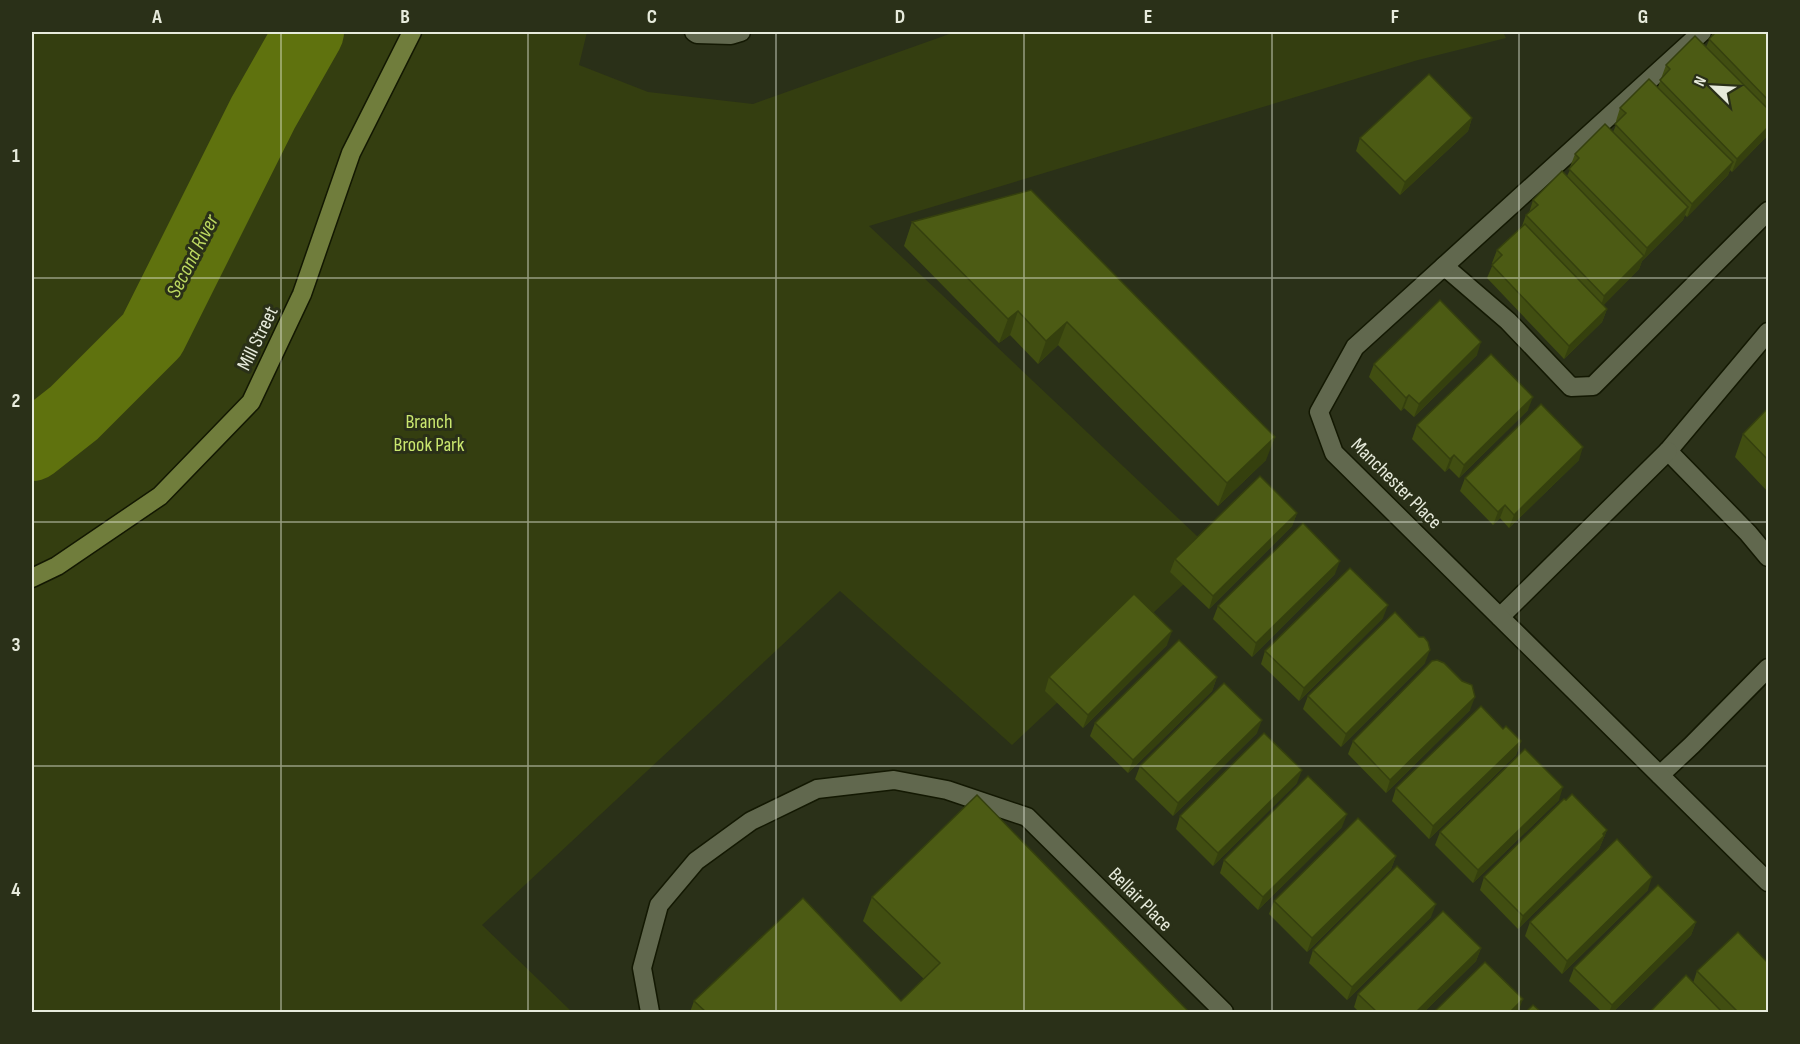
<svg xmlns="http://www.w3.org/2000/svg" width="1800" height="1044" font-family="'Sofia Sans Condensed',sans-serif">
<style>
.green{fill:#343e10}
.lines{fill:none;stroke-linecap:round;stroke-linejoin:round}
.river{stroke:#5f720e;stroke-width:70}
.lane-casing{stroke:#131802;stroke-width:21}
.street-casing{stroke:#131802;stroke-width:21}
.secondary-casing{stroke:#131802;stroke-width:21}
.lane{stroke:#61684e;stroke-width:18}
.street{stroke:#61684e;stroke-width:18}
.secondary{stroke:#707d3c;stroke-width:18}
.wall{fill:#414e11}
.shaded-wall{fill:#35400e}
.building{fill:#4c5b14;stroke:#35400e;stroke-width:1.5}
.grid{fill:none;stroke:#e7ebdc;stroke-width:1.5;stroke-opacity:0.55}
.labels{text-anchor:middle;stroke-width:6;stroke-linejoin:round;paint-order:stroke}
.street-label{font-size:20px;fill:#e7ebdc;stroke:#2a3018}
.park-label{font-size:20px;fill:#cae76f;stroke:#2a3018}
.water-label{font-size:21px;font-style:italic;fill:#bcd860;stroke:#2a3018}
.neatline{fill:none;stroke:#e7ebdc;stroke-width:2}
.grid-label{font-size:20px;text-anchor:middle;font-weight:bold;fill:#e7ebdc}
</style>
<rect width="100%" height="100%" fill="#2a3018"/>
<path class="green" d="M32 32H587L579 65 648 92 753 104 955 32H1503L1506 38 1418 60 869 226 1216 554 1012 745 840 591 482 925 572 1012H32Z"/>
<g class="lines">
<path class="river" d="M32 446 74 413 152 335 263 113 309 32"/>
<g class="lane-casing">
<g id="lane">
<path d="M694 32 697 34 731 35 741 32"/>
<path d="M1444 266 1508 321 1571 387 1593 386 1768 211"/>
<path d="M1768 332 1668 451 1748 533 1768 557"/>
<path d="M1500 617 1668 451"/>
<path d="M1660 775 1692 745 1768 668"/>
</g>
</g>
<g class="street-casing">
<g id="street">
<path d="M1702 32 1355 347 1319 412 1334 453 1768 882"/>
<path d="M650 1012 642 968 659 905 696 861 751 821 817 789 894 780 947 790 1027 817 1224 1012"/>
</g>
</g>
<g class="secondary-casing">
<path id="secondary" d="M32 578 57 566 160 496 251 402 302 294 351 153 412 32"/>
</g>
<use href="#lane" class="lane"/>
<use href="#street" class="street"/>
<use href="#secondary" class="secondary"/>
</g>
<g class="wall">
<path d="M1713 32H1768V135L1732 172 1730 170 1728 175 1687 217 1685 215 1683 220 1642 261 1639 269 1603 305 1607 309 1602 322 1564 359 1487 278 1493 264 1492 263 1497 250 1522 226 1526 215 1529 213 1533 200 1567 176 1571 168 1570 167 1575 154 1613 132 1617 123 1616 121 1620 108 1658 87 1666 65 1706 47Z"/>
<path d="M1472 118 1468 131 1400 195 1356 151 1360 138Z"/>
<path d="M1031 190 1266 460 1218 506 1058 345 1038 364 1010 335 999 343 904 246 912 222Z"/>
<path d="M1477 355 1414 417 1404 408 1401 411 1369 377 1374 364Z"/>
<path d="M1768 408V492L1735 457 1743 434Z"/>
<path d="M1528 410 1459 478 1449 468 1445 472 1412 439 1417 425Z"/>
<path d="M1579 460 1509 528 1500 518 1493 525 1460 491 1465 478Z"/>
<path d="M1297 513 1292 526 1209 609 1170 572 1175 559Z"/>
<path d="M1335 574 1252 657 1213 619 1218 606Z"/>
<path d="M1383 618 1299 701 1261 664 1265 651Z"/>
<path d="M1167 645 1083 728 1045 691 1049 677Z"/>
<path d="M1425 663 1341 747 1303 709 1308 696Z"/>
<path d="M1217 677 1212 691 1128 773 1090 736 1095 723Z"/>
<path d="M1462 681 1470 710 1386 793 1348 754 1353 741Z"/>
<path d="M1503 729 1521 741 1516 755 1429 839 1392 801 1396 788Z"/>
<path d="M1257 733 1173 816 1135 779 1140 766Z"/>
<path d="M1297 783 1213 866 1176 829 1180 816Z"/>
<path d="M1559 800 1473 883 1435 845 1440 832Z"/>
<path d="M1342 827 1258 910 1220 873 1224 860Z"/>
<path d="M1607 830 1599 849 1518 929 1480 890 1484 877Z"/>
<path d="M1396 856 1391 869 1307 952 1269 914 1274 901Z"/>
<path d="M1648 890 1562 974 1525 936 1530 922Z"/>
<path d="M872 897 1189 1012H690L694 1001H901L924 979 863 921Z"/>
<path d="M1431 917 1347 1000 1309 963 1313 950Z"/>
<path d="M1696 922 1691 935 1613 1012H1602L1569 981 1574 968Z"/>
<path d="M1481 948 1476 961 1424 1012H1359L1354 1007 1358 994Z"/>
<path d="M1697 971 1768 1012H1650L1693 983Z"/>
</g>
<g class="shaded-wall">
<path d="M1472 118 1468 131 1400 195 1405 182Z"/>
<path d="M1768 127V135L1732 172 1737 159Z"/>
<path d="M1733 162 1728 175 1687 217 1692 204Z"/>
<path d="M1688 207 1683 220 1642 261 1639 269 1600 309 1604 296 1644 256 1647 248Z"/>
<path d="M1607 309 1602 322 1564 359 1569 346Z"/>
<path d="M1018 311 1010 335 999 343 1008 319Z"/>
<path d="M1067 322 1058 345 1038 364 1046 341Z"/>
<path d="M1481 342 1477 355 1414 417 1419 404Z"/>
<path d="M1409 395 1404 408 1401 411 1406 398Z"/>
<path d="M1533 397 1528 410 1459 478 1464 465Z"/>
<path d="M1275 437 1266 460 1218 506 1227 483Z"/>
<path d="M1583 447 1579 460 1509 528 1514 515Z"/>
<path d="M1454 455 1449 468 1445 472 1450 459Z"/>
<path d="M1505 505 1500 518 1493 525 1498 512Z"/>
<path d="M1297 513 1292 526 1209 609 1213 596Z"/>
<path d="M1340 561 1335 574 1252 657 1256 643Z"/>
<path d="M1388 605 1383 618 1299 701 1304 688Z"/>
<path d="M1172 631 1167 645 1083 728 1088 715Z"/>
<path d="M1430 650 1425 663 1341 747 1346 734Z"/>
<path d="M1217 677 1212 691 1128 773 1133 760Z"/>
<path d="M1475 697 1470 710 1386 793 1390 780Z"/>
<path d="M1262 720 1257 733 1173 816 1178 803Z"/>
<path d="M1521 741 1516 755 1429 839 1433 826Z"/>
<path d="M1302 770 1297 783 1213 866 1218 853Z"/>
<path d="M1563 787 1559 800 1473 883 1478 870Z"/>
<path d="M1347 814 1342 827 1258 910 1263 897Z"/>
<path d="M1607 830 1599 849 1518 929 1523 916Z"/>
<path d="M1396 856 1391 869 1307 952 1312 938Z"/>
<path d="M1652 877 1648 890 1562 974 1567 961Z"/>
<path d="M1436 904 1431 917 1347 1000 1352 987Z"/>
<path d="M1696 922 1691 935 1613 1012H1609L1612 1005Z"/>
<path d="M1481 948 1476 961 1424 1012H1416Z"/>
<path d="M1523 999 1518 1012H1510Z"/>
</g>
<g class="building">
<path d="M1716 32H1768V100L1709 39Z"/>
<path d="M1695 36 1768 109V127L1737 159 1660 80 1670 69 1666 65Z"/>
<path d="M1429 74 1472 118 1405 182 1360 138Z"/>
<path d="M1649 79 1733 162 1692 204 1615 124 1626 113 1620 108Z"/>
<path d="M1605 124 1688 207 1647 248 1569 169 1579 158 1575 154Z"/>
<path d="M1562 171 1644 256 1604 296 1526 215 1538 205 1533 200Z"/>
<path d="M1031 190 1275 437 1227 483 1067 322 1046 341 1018 311 1008 319 912 222Z"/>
<path d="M1525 224 1607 309 1569 346 1492 265 1502 255 1497 250Z"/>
<path d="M1440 300 1481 342 1419 404 1409 395 1406 398 1374 364Z"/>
<path d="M1491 354 1533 397 1464 465 1454 455 1450 459 1417 425Z"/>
<path d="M1541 404 1583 447 1514 515 1505 505 1498 512 1465 478Z"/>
<path d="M1768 408V460L1743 434Z"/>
<path d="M1260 476 1297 513 1213 596 1175 559Z"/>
<path d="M1303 523 1340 561 1256 643 1218 606Z"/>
<path d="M1350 568 1388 605 1304 688 1265 651Z"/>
<path d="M1134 594 1172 631 1088 715 1049 677Z"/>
<path d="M1395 612 1419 637H1424L1428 642 1430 650 1346 734 1308 696Z"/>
<path d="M1179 640 1217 677 1133 760 1095 723Z"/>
<path d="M1437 660 1444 663 1462 681 1472 685 1475 697 1390 780 1353 741 1432 661Z"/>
<path d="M1224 683 1262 720 1178 803 1140 766Z"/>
<path d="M1481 706 1503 729 1506 726 1521 741 1433 826 1396 788Z"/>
<path d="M1264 733 1302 770 1218 853 1180 816Z"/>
<path d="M1525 749 1563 787 1478 870 1440 832Z"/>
<path d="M1308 776 1347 814 1263 897 1224 860Z"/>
<path d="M1572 794 1607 830 1603 834 1604 836 1523 916 1484 877 1564 799 1566 800Z"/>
<path d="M977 795 1189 1012H706L694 1001 803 898 901 1001 940 963 872 897Z"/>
<path d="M1358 818 1396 856 1312 938 1274 901Z"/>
<path d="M1617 839 1652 877 1567 961 1530 922Z"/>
<path d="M1397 866 1436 904 1352 987 1313 950Z"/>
<path d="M1658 885 1696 922 1612 1005 1574 968Z"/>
<path d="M1443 911 1481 948 1416 1012H1377L1358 994Z"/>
<path d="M1738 932 1768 963V1012H1738L1697 971Z"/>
<path d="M1485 962 1523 999 1510 1012H1434Z"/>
<path d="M1686 975 1722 1012H1650Z"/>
<path d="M1533 1005 1541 1012H1526Z"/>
</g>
<path class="grid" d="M281 32V1012M528 32V1012M776 32V1012M1024 32V1012M1272 32V1012M1519 32V1012M32 278H1768M32 522H1768M32 766H1768"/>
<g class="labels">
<g class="street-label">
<text transform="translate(257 338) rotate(-64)" y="7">Mill Street</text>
<text transform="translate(1397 483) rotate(45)" y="7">Manchester Place</text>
<text transform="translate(1141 899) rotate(45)" y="7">Bellair Place</text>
</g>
<g class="park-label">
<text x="429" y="428">Branch<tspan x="429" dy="23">Brook Park</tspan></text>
</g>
<g class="water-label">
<text transform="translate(192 256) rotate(-63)" y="7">Second River</text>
</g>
</g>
<rect width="1800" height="1044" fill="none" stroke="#2a3018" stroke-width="66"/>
<g transform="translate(1713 87) rotate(294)" stroke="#2a3018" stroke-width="4.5" paint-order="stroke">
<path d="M0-4.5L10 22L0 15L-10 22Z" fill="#e7ebdc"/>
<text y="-9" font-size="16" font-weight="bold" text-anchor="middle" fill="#e7ebdc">N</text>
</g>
<rect x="33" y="33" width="1734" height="978" class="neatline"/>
<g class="grid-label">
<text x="157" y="23">A</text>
<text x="405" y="23">B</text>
<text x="652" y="23">C</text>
<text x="900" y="23">D</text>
<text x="1148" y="23">E</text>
<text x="1395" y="23">F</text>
<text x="1643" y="23">G</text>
<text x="16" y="162">1</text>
<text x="16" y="407">2</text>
<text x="16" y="651">3</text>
<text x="16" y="896">4</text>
</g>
</svg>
